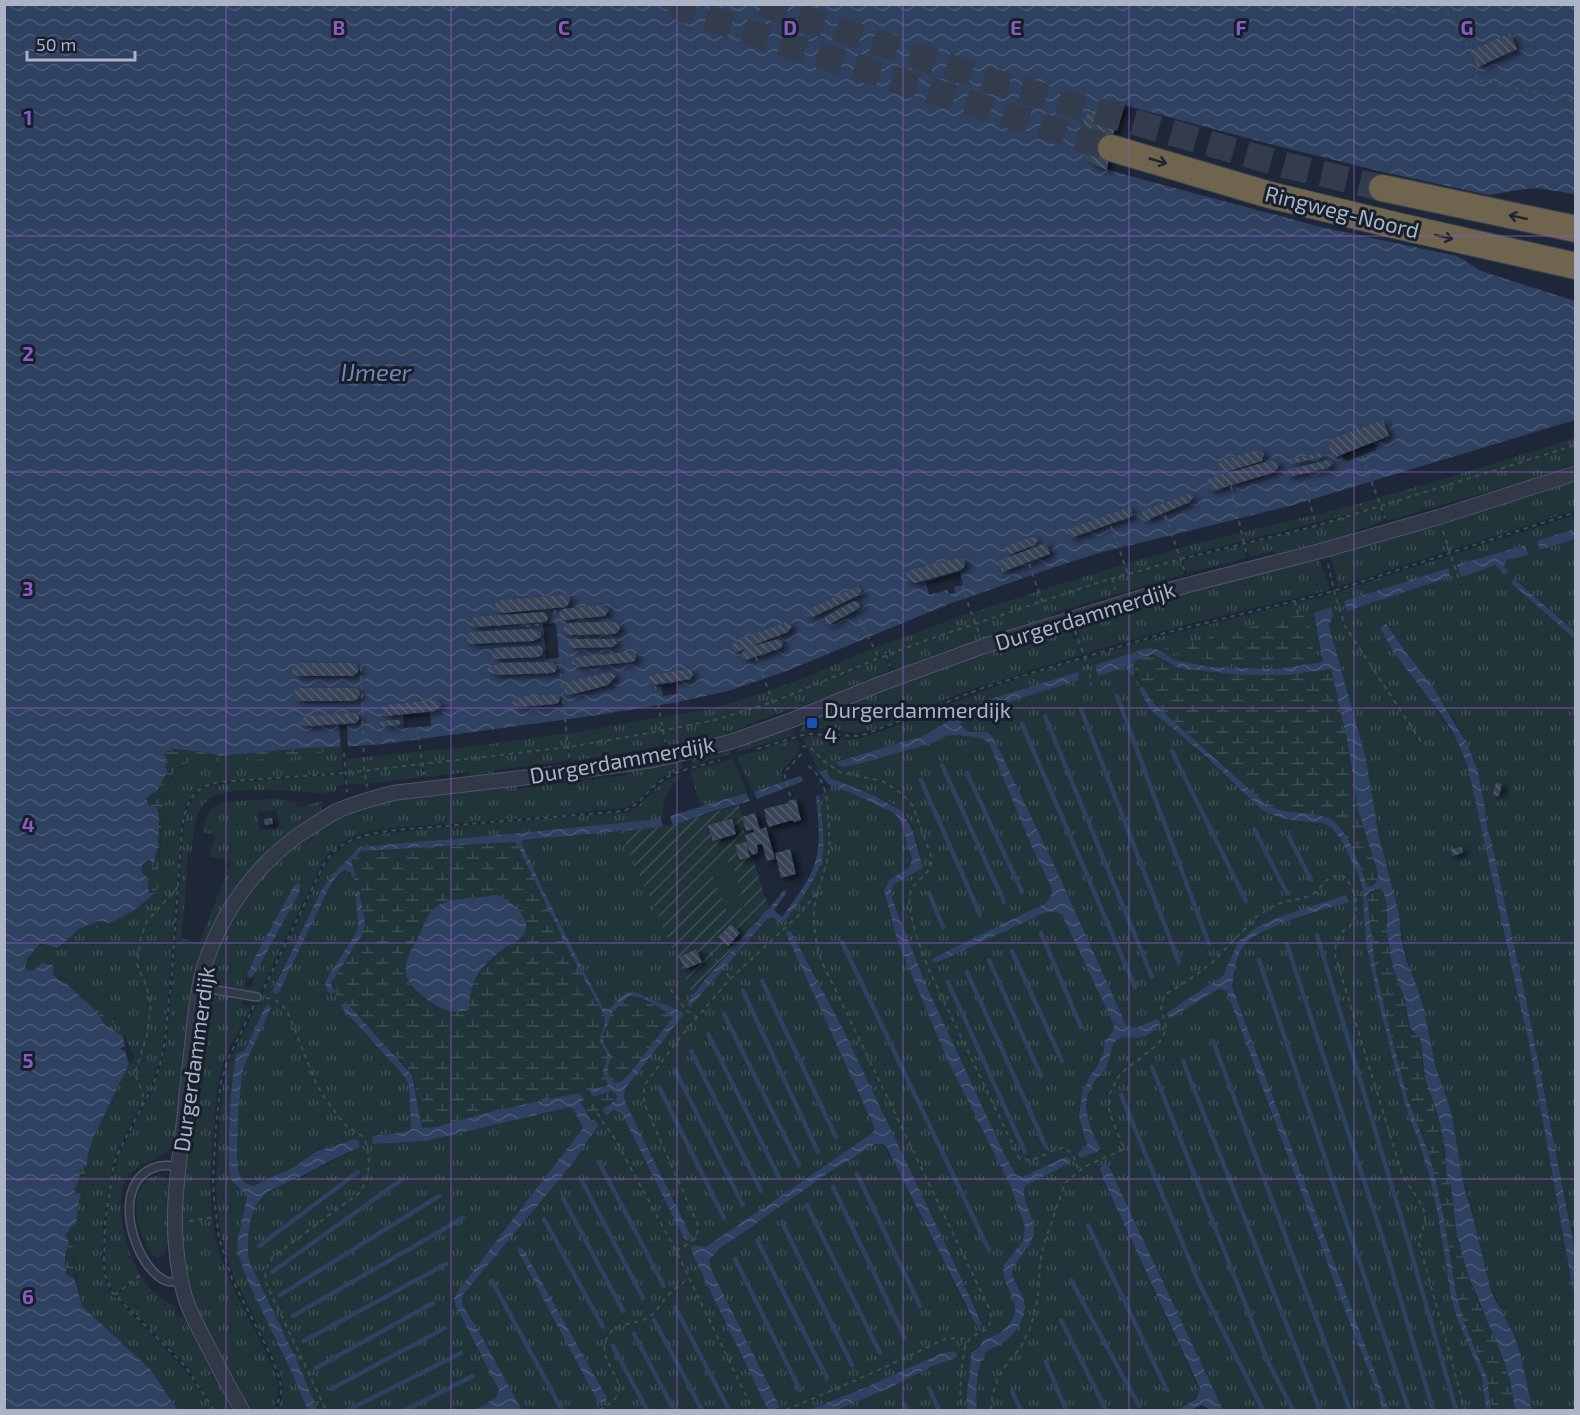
<svg xmlns="http://www.w3.org/2000/svg" width="1580" height="1415" font-family="'Exo 2',sans-serif">
<style>
.grass{fill:url(#grass-tufts);fill-rule:evenodd}
.wetland{fill:url(#wetland-marsh);fill-rule:evenodd}
.garden{fill:url(#garden-furrows);fill-rule:evenodd}
.pitch{fill:#203439}
.water{fill:url(#water-waves);fill-rule:evenodd}
.pier{fill:#1e2738}
.lines{fill:none;stroke-linecap:round;stroke-linejoin:round}
.stream{stroke:#2f4161;stroke-width:4.5}
.building{fill:url(#building-back-hatch);filter:url(#shadow)}
.motorway-tunnel{stroke:#333c4d;stroke-width:26;stroke-dasharray:26 13;stroke-linecap:butt}
.service-casing{stroke:#4f5666;stroke-width:10}
.minor-casing{stroke:#4f5666;stroke-width:16}
.motorway-casing{stroke:#3c4352;stroke-width:28}
.path{stroke:#3a5053;stroke-width:2;stroke-dasharray:4.5 4.5;stroke-linecap:butt}
.service{stroke:#313948;stroke-width:7}
.minor{stroke:#313948;stroke-width:14}
.motorway{stroke:#6f644e;stroke-width:26}
.oneway{stroke:#20252f}
.grid{fill:none;stroke:#8c5bc1;stroke-width:1.5;stroke-opacity:0.55}
.transit-dot{fill:#1a4fb4;stroke:#171e2c;stroke-width:2}
.labels{text-anchor:middle;stroke-width:6;stroke-linejoin:round;paint-order:stroke}
.street-label{font-size:22px;fill:#abb3c5;stroke:#171e2c}
.poi-label{font-size:22px;fill:#abb3c5;stroke:#171e2c;text-anchor:start}
.water-label{font-size:24px;font-style:italic;fill:#7088b1;stroke:#171e2c}
.grid-label{font-size:20px;text-anchor:middle;font-weight:bold;fill:#8c5bc1;stroke:#171e2c;stroke-width:6;stroke-linejoin:round;paint-order:stroke}
</style>
<defs>
<pattern id="grass-tufts" width="24" height="20" patternUnits="userSpaceOnUse" patternTransform="scale(1.5)"><rect width="24" height="20" fill="#203439"/><path d="M3 7l-1-3M5 7V3M7 7l1-3M15 17l-1-3M17 17v-4M19 17l1-3" fill="none" stroke="#3e4f54"/></pattern>
<pattern id="wetland-marsh" width="20" height="14" patternUnits="userSpaceOnUse" patternTransform="scale(1.5)"><rect width="20" height="14" fill="#203439"/><path d="M1 5h8M5 5V1M11 12h8M15 12V8" fill="none" stroke="#3e4f54"/></pattern>
<pattern id="garden-furrows" width="10" height="10" patternUnits="userSpaceOnUse" patternTransform="scale(1.5)"><rect width="10" height="10" fill="#203439"/><path d="M-1 1l2-2M0 10L10 0M9 11l2-2" fill="none" stroke="#3e4f54"/></pattern>
<pattern id="water-waves" width="16" height="10" patternUnits="userSpaceOnUse" patternTransform="scale(1.5)"><rect width="16" height="10" fill="#2f4161"/><path d="M0 5q4-4 8 0t8 0" fill="none" stroke="#4a5a76"/></pattern>
<pattern id="building-back-hatch" width="6" height="6" patternUnits="userSpaceOnUse" patternTransform="scale(1.5)"><rect width="6" height="6" fill="#394558"/><path d="M-1 5l2 2M0 0l6 6M5-1l2 2" fill="none" stroke="#535d6e"/></pattern>
<filter id="shadow"><feDropShadow dx="5" dy="3" stdDeviation="3" flood-color="#0009"/></filter>
</defs>
<rect width="100%" height="100%" fill="#1e2738"/>
<g class="grass">
<path d="M1575 438V463L1532 479 1386 521 1382 505 1379 506 1384 521 1352 532 1350 535 1277 554 1273 551 1249 557 1246 544 1317 527 1365 510 1197 553 1153 567 1181 560 1184 574 1056 612 1050 618 987 639 950 649 902 668 892 669 888 656 896 650 858 665 885 657 890 670 861 683V685L754 722 728 734 687 742 667 745 663 729 661 730 664 745 613 755 571 761 568 743 566 744 568 761 493 770 494 774 469 776 468 772 426 777 423 762 421 763 423 777 367 784 364 769H363L365 784H348L346 759 483 745 571 733 710 709 742 700 809 676 867 651 964 615 1076 579 1186 546 1347 507 1443 479Z"/>
<path d="M1575 480V510L1337 587 1338 584 1330 555Z"/>
<path d="M1575 515V529L1537 541 1540 550 1575 539V632L1515 580 1511 583 1575 639V1252L1529 1014 1492 844 1486 822 1485 808 1476 764 1460 730 1445 706 1387 625 1380 627 1402 664 1434 704 1464 754 1469 772 1521 1010 1528 1038 1575 1301V1410H1530C1530 1376 1510 1332 1497 1300 1493 1292 1489 1283 1486 1275 1477 1248 1477 1220 1467 1193L1443 1088 1417 1001 1378 832 1366 759 1329 626 1333 616 1315 613 1324 662 1275 669 1211 667 1174 660 1159 650 1095 665 1126 667 1131 676 1135 674 1140 687 1139 689 1182 736 1262 810C1280 820 1302 821 1323 823L1332 828 1342 841 1359 876 1363 891 1364 920 1367 948 1379 1004 1397 1076 1408 1114 1419 1142 1428 1171 1438 1215 1451 1298 1457 1318 1482 1377 1486 1410H1389L1266 1083 1232 987 1236 963 1244 945 1270 927 1349 902 1276 918 1239 941 1223 976 1169 1011V1018L1220 988 1227 992 1347 1316 1379 1397 1382 1410H1223L1107 1165 1105 1183 1200 1392C1196 1394 1195 1398 1192 1401 1187 1405 1182 1408 1177 1410H977C976 1396 976 1367 984 1355 987 1350 994 1347 999 1344 1014 1335 1026 1321 1024 1302 1024 1292 1014 1283 1012 1272 1016 1257 1032 1248 1033 1231 1035 1216 1021 1202 1025 1186L1068 1164 1070 1160 1068 1157H1064L1022 1177 1016 1175 1004 1153 926 985 893 901 891 892 893 885 921 870 923 866C919 848 915 826 903 812 891 798 848 787 830 778L826 770 819 772 803 738 812 736 854 739 862 738 888 729 988 689 1026 676 1151 639 1328 595ZM1525 545C1514 554 1504 558 1505 574L1495 565H1458ZM1449 568 1450 577 1347 610 1344 602 1347 600ZM1078 673 1079 680 990 708 970 716 959 724 969 732H987L1057 871 1126 1025C1137 1031 1145 1023 1156 1019L1160 1021V1024C1155 1030 1148 1037 1140 1038 1128 1040 1121 1032 1112 1045L1103 1072 1091 1088 1087 1101V1116L1097 1152 1084 1157 1087 1142 1079 1118 1080 1100 1090 1076 1097 1067 1103 1053 1105 1041 1113 1031 1114 1025 1062 916 1056 912H1047L936 963 941 954 1044 904C1050 899 1052 897 1052 889L1030 843 989 743 980 738 959 735 947 736 932 743 844 766 839 765 836 761 921 737 951 721Z"/>
<path d="M1243 545 1247 558 1187 573 1183 560Z"/>
<path d="M1319 558 1330 590 1211 618 1099 649 973 689 939 702 887 726 858 733 825 728 800 732 804 723 949 663 980 655 1010 644 1066 627 1071 633 1074 640 1079 637 1078 628 1082 623 1153 599Z"/>
<path d="M790 729 795 735 737 752 739 746Z"/>
<path d="M797 739 800 750 781 772 783 781 754 792 752 790 737 757Z"/>
<path d="M342 749 343 772 211 783C190 790 184 806 181 826L173 941 164 1040 160 1059 151 1087 120 1145 114 1160 111 1174 104 1221 102 1257 105 1279 110 1292 181 1365 199 1388 213 1410H178L150 1369 82 1306 72 1251 75 1232 76 1214 80 1204 81 1188 88 1153 98 1127 127 1068 135 1056C132 1049 127 1044 125 1036H123L108 1027 104 1022H115C97 1011 74 975 53 975L54 965 46 963C39 967 33 973 25 968 26 958 33 950 40 943L59 949 77 932 100 927 120 918 136 909 157 891 163 812 168 784 176 770 190 762C241 759 293 760 342 749Z"/>
<path d="M724 750 729 751 731 754 690 766 692 758Z"/>
<path d="M733 759 747 791 734 797 701 807 690 771Z"/>
<path d="M679 761 682 763 684 768 661 778 636 802 627 807 553 816 404 827 371 831 358 835 346 840 328 855 322 863 259 993 211 986V983H207C228 897 298 823 384 803 427 793 472 790 516 785L518 789 626 775V771ZM295 884 301 888 259 965 251 987 245 988 244 985 256 955Z"/>
<path d="M684 773C671 786 661 798 663 817L658 820 360 847 334 873 321 891 272 991 274 993 279 992 327 892 343 870 348 871 353 878 356 892 355 893 358 923 357 931 326 980 325 985 328 992 332 994 334 993 343 1004 341 1005 343 1009 405 1077 409 1086 411 1128 409 1131 388 1133 372 1139 373 1144 426 1141 571 1107 573 1108 583 1128 457 1292 454 1298 456 1306 499 1390 495 1399 474 1410H318L293 1352 249 1261C246 1238 248 1207 268 1192 277 1186 289 1183 298 1179 319 1168 340 1157 360 1146L358 1140 355 1139 317 1150 294 1167 253 1186C244 1183 239 1177 237 1167L238 1116 240 1085 244 1066 270 1009 269 1004 245 1050 236 1054 231 1104 229 1139 234 1184 245 1193 247 1197 237 1243 239 1257 248 1282 290 1369 308 1410H277L282 1399V1379L273 1357 233 1275 221 1237 218 1217 216 1189 219 1120 223 1085 229 1062 326 864 334 854 346 845 367 836 425 829 628 812 637 807 663 782Z"/>
<path d="M344 774V784L336 786V792L325 793C295 792 242 785 214 796 209 798 204 803 201 808 194 821 194 839 191 853L188 854 184 913 181 938 199 943 231 862 209 856 215 835 203 832 205 820 210 810 221 802 275 799 295 801 297 808 322 801V812C255 848 211 912 193 985L175 1142C167 1156 155 1159 141 1166 109 1181 123 1230 131 1257L127 1255V1259L131 1258 140 1275 115 1294 107 1278 105 1263 106 1223 109 1195 118 1156 154 1087 165 1052 169 1022 174 965 184 825C188 807 193 793 210 785ZM276 810 279 827 260 830 257 813Z"/>
<path d="M832 786 851 793 892 812 896 815 901 824 910 850 912 859 911 865 908 869 889 880 886 883 885 887 887 905 897 940 946 1057 1010 1185 1025 1227 1023 1241 1004 1265C1007 1276 1016 1297 1016 1308 1016 1326 997 1336 983 1340L979 1346 972 1351C971 1356 972 1361 971 1366 969 1381 966 1395 967 1410H837L889 1388 933 1366 956 1358V1352L953 1351 808 1410H773L780 1406 710 1266V1259L718 1249 863 1150C881 1141 881 1139 892 1158L966 1307 979 1327H981L982 1321C935 1224 890 1125 842 1029 826 996 807 965 791 932L786 935 875 1129 871 1134 706 1247 694 1245 692 1253 768 1410H522L478 1330 465 1309 462 1303V1296L572 1163 599 1127 598 1124 607 1114 614 1110 622 1114 684 1238 689 1232 627 1106 624 1094 625 1089 683 1015 679 1012 642 994 625 993 609 1009 603 1008 545 894 523 847 521 841 602 832 641 830 661 828 677 956 684 972 696 990 687 1004 703 992 767 919 773 917 781 923 822 857 823 844 820 795Z"/>
<path d="M209 992 238 997 244 999 242 1004 249 1008 251 1003 254 1004C244 1023 231 1041 224 1061 216 1085 215 1112 213 1137 211 1167 209 1199 214 1229 220 1266 240 1301 257 1334 264 1349 273 1364 277 1380 280 1391 277 1401 272 1410H249L202 1322 189 1286 182 1249V1199L202 1014 205 993 209 994Z"/>
<path d="M162 1175 166 1178 170 1188 168 1217V1245L163 1256C159 1257 157 1258 154 1256 148 1252 146 1245 144 1240 134 1219 129 1177 162 1175Z"/>
<path d="M141 1276C146 1283 151 1290 158 1295 165 1301 172 1303 178 1310L174 1312 177 1318 182 1316 232 1408 229 1410H215L186 1365 117 1295Z"/>
</g>
<g class="wetland">
<path d="M1307 613 1315 660 1265 665 1189 657 1159 650Z"/>
<path d="M1153 654 1179 668 1241 675H1288L1331 669 1349 749 1358 810 1377 870 1378 878 1374 886 1367 887 1357 859 1338 825 1309 814 1291 812 1274 809 1267 805 1153 703 1143 688 1140 687 1133 662Z"/>
<path d="M351 747C311 756 270 759 228 761 216 761 203 760 191 762 186 763 179 766 175 770 160 787 159 863 158 888L156 892 149 893 148 884 141 872V869L147 860 150 859 154 867 158 812 157 808 148 805 146 798 155 793 168 770 165 767 168 764 164 755 165 752C176 747 208 752 219 756L225 751H273L305 748Z"/>
<path d="M512 841 517 844 570 953 605 1017C616 1012 622 998 635 995L670 1014 673 1017 630 1073 612 1091 616 1095 617 1099 603 1111 607 1114 598 1124 594 1120 591 1122 581 1101 582 1096 578 1093 497 1110 435 1127 423 1129 421 1128 414 1079 409 1070 346 1002 343 1004 334 993 336 991 331 985 333 980 363 933 365 922 359 891 356 892 351 861 361 851 453 846ZM494 895 527 926C525 938 517 940 508 947 484 964 469 979 468 1010L455 1012 434 1007 411 986 408 980 406 969 414 943 419 935 453 900Z"/>
<path d="M1376 889H1381L1384 894 1387 906V932L1393 969 1405 1000 1410 1028 1418 1036 1421 1042 1423 1067 1435 1110 1439 1119 1445 1148 1446 1171 1451 1187 1457 1235 1467 1272 1479 1304 1492 1330 1510 1380 1515 1410H1491L1489 1389 1484 1368 1464 1322 1456 1293 1444 1218 1433 1169 1424 1142 1411 1109 1396 1059 1376 972 1367 896 1369 892Z"/>
<path d="M98 921 110 923 92 930 77 932 59 949 56 948 62 946 75 931Z"/>
<path d="M53 975C72 975 99 1012 116 1023L104 1022 97 1012 67 984 59 980Z"/>
<path d="M87 1165 81 1188V1193H75L74 1187 80 1177 79 1172 80 1168Z"/>
<path d="M76 1224 72 1251 76 1282 73 1278 67 1275C64 1265 64 1254 69 1244 65 1234 67 1230 76 1224Z"/>
</g>
<path class="garden" d="M739 805 745 827 743 828 769 909C761 913 757 924 751 930 732 951 708 970 693 994L620 831 663 827ZM731 861 732 862 744 907 709 867Z"/>
<path class="pitch" d="M731 861 744 907 728 914 709 867Z"/>
<g class="water">
<path d="M5 5H1575V194L1536 188 1518 190 1489 195 1383 172 1266 143 1116 103C1074 104 1065 155 1104 169L1321 227 1457 256 1481 271 1575 301V420L1293 505 1099 553 1055 567 949 604 784 672 728 691 673 703 584 717 383 744 342 747 305 748 219 756 205 752 173 749 166 752 164 755 168 762 165 767 168 770 157 791 146 798 148 805 157 808C162 824 156 853 153 869L152 863 149 859C143 862 139 869 143 875L147 876 149 893 156 892 136 909 120 918 110 923 98 921 79 929 58 948 40 943 27 959 25 968C35 975 36 965 43 963L53 965 54 969 53 975 59 980 67 984 97 1012 105 1025 123 1036 125 1047H123L120 1049 125 1051 129 1064 95 1134 88 1153 87 1165 81 1168 79 1172 80 1177 74 1190 76 1193H81C79 1204 77 1213 76 1224L71 1227 66 1235 69 1244C64 1253 64 1265 67 1275L73 1278 76 1282 82 1306 150 1369 178 1410H5Z"/>
<path d="M1575 529V539L1540 550 1537 541Z"/>
<path d="M1525 545 1528 555 1507 560 1504 566 1508 572 1505 575 1495 565 1461 577 1457 565Z"/>
<path d="M1449 568 1450 577 1347 611 1344 602 1347 600Z"/>
<path d="M1514 579 1575 632V639L1511 583Z"/>
<path d="M1331 607 1333 616 1329 626 1366 759 1378 832 1399 915 1401 938 1407 962 1415 982 1424 1009 1435 1064 1451 1112 1465 1190 1471 1209 1487 1275 1492 1293 1514 1335 1520 1353 1530 1398 1531 1410H1515L1510 1380 1502 1356 1467 1272 1457 1235 1451 1187 1446 1171 1445 1148 1439 1119 1425 1078 1421 1042 1418 1036 1410 1028 1405 1000 1393 969 1387 932V906L1384 894 1381 889H1376L1369 892 1367 896 1376 972 1391 1035 1408 1100 1428 1152 1433 1169 1444 1218 1456 1293 1464 1322 1487 1377 1491 1410H1486L1482 1377 1457 1318 1451 1298 1438 1215 1428 1171 1419 1142 1408 1114 1397 1076 1379 1004 1367 948 1364 920 1363 891 1359 876 1342 841 1332 828 1323 823C1302 821 1281 821 1262 810L1204 755 1151 710 1139 690 1140 687H1143L1153 703 1267 805C1283 813 1298 812 1314 814 1321 815 1330 818 1336 823 1348 834 1363 870 1367 887L1374 885 1378 878 1377 870 1358 810 1349 749 1331 669 1288 675H1241L1179 668 1153 654 1133 662 1135 674 1131 676 1126 667 1098 676 1095 665 1149 648 1159 650 1174 660 1211 667 1275 669 1323 662 1314 613Z"/>
<path d="M1386 624 1414 663 1433 687 1467 744 1477 768 1485 808 1486 822 1492 844 1529 1014 1575 1252V1301L1528 1038 1521 1010 1469 772C1463 748 1448 723 1433 703 1414 678 1393 656 1380 627Z"/>
<path d="M1078 672 1079 680 990 708 970 716 959 724 969 732H987L993 737 1057 871 1126 1025C1137 1031 1145 1023 1156 1019L1160 1021V1024C1155 1031 1146 1038 1137 1038 1131 1038 1125 1036 1119 1039 1110 1043 1111 1055 1108 1063 1104 1073 1096 1078 1092 1086 1079 1108 1091 1129 1100 1148L1097 1152 1080 1158 1077 1154 1087 1145 1079 1117 1082 1093 1090 1076 1097 1067 1103 1053 1105 1041 1113 1031 1114 1025 1062 915 1056 912H1047L936 963 932 961 934 958 941 954 1044 904C1050 899 1052 896 1052 889L1030 843 989 743 980 738 959 735 947 736 932 743 858 764 844 767 839 766 836 762 898 743 921 737 984 701Z"/>
<path d="M826 770 830 778 873 795 901 810 913 831 923 868 893 885 891 892 893 901 926 985 1004 1153 1016 1175 1022 1177 1065 1157H1068L1070 1160 1068 1164 1025 1186C1021 1201 1033 1214 1034 1229 1035 1246 1016 1257 1012 1272 1014 1285 1025 1294 1025 1307 1025 1322 1012 1338 999 1345 994 1348 987 1349 984 1355 976 1367 976 1396 977 1410H967C965 1391 971 1372 971 1353L980 1346 983 1340C994 1336 1002 1333 1010 1323 1027 1300 998 1287 1004 1265L1023 1241 1025 1227 1010 1185 946 1057 897 940 884 890 889 880 910 867 912 859 901 823 896 815 892 812 851 793 832 786 827 783 819 772Z"/>
<path d="M799 776 802 777 803 780 801 782 757 799 754 792Z"/>
<path d="M746 793 750 801 710 812 673 825 670 816Z"/>
<path d="M819 795C821 813 825 834 823 852 820 877 798 904 783 923H781L773 917 767 919 690 1007 687 1004C709 969 742 944 765 911L768 910 784 890 787 892 774 910 782 917C795 899 811 880 816 859 821 839 818 817 816 796Z"/>
<path d="M661 819 663 827 524 840 521 842 545 894 603 1008 609 1009 625 993 633 991 682 1012 683 1015 625 1089 624 1097 627 1106 689 1232 691 1236 686 1240 684 1238 622 1114 614 1110 607 1115 603 1111V1109L616 1100 617 1097 615 1094 611 1091 593 1097 589 1090 606 1086 608 1084 603 1074V1071L608 1055C592 1034 605 1037 605 1017L570 953 517 844 514 842 361 851 351 861 356 876 353 878 350 872 344 870 336 877 327 892 279 992 275 994 272 992 321 891 334 873 360 847 518 833ZM632 995 644 999 670 1014 673 1017 630 1073 622 1081 616 1083C602 1075 609 1068 611 1056L603 1041V1034L608 1024 610 1015 628 997Z"/>
<path d="M298 883 301 886 299 893 253 977 249 978 247 975 256 955 295 884Z"/>
<path d="M359 890 365 922 363 933 331 983 332 987 336 991 332 994 328 992 325 985 326 980 357 931 358 923 355 892Z"/>
<path d="M494 895C508 897 534 918 524 934 520 941 511 944 505 948 482 965 469 980 469 1010 446 1015 435 1007 419 993 413 987 407 982 406 974 404 959 413 948 419 935 426 922 425 914 439 905 456 896 477 899 494 895Z"/>
<path d="M1346 895 1349 902C1324 910 1257 926 1243 947 1235 959 1234 973 1232 987L1389 1410H1382L1379 1397 1347 1316 1227 992 1220 988 1169 1019 1167 1014 1169 1011 1223 976 1239 941 1256 928 1276 918Z"/>
<path d="M787 931 791 932 843 1029 951 1256 982 1324 979 1327 975 1323 887 1148 883 1144H875L830 1172 719 1249 710 1259V1266L714 1275 780 1407 773 1410H768L692 1253 691 1248 694 1245 706 1247 871 1134 875 1129 786 934Z"/>
<path d="M346 1002 412 1075 422 1128 435 1127 497 1110 578 1093 582 1096 583 1099 581 1102 591 1121 594 1120 599 1125 572 1164 462 1296V1303L465 1309 478 1330 522 1410H474L495 1399 499 1390 456 1306 454 1298 457 1292 583 1128 573 1109 570 1107 426 1141 373 1144 372 1139 374 1136 409 1131 411 1128 409 1086 405 1077 343 1009 341 1005Z"/>
<path d="M268 1004 271 1008 244 1066 242 1075 238 1116 237 1156C237 1169 238 1182 253 1186L294 1167 317 1151 355 1139 358 1140 360 1147C340 1155 321 1166 302 1176 291 1182 278 1185 268 1192 248 1207 246 1238 249 1261L293 1352 318 1410H308L290 1369 248 1282 239 1257 237 1243 247 1197C243 1189 232 1185 230 1176 228 1167 229 1157 229 1148 229 1117 231 1085 236 1054L245 1050 266 1005Z"/>
<path d="M1105 1164 1109 1167 1223 1410H1210L1206 1407 1202 1405 1190 1410H1177L1196 1399 1200 1389 1105 1183 1100 1169 1101 1167Z"/>
<path d="M519 1247 523 1249 606 1396V1401L604 1402H598L518 1251Z"/>
<path d="M953 1351 958 1354 956 1358 933 1366 889 1388 837 1410H808L864 1388 940 1354Z"/>
</g>
<g class="pier">
<path d="M1373 443 1377 445 1376 450 1348 461 1342 459 1345 453Z"/>
<path d="M960 572 963 585 954 587 955 593 949 594 947 590 929 595 926 582Z"/>
<path d="M556 623 559 658 546 659 543 624Z"/>
<path d="M677 683 678 694 663 696 661 685Z"/>
<path d="M430 713 431 726 404 728 403 715Z"/>
<path d="M339 725H347L348 750H341Z"/>
</g>
<g class="lines">
<g class="stream">
<path d="M1117 696 1209 944"/>
<path d="M1081 709 1179 962"/>
<path d="M1045 716 1152 977"/>
<path d="M1022 724 1135 987"/>
<path d="M1172 751 1246 901"/>
<path d="M942 765 1004 902"/>
<path d="M967 773 1022 892"/>
<path d="M921 780 980 915"/>
<path d="M1254 829 1287 893"/>
<path d="M1289 837 1311 880"/>
<path d="M929 893 943 927"/>
<path d="M1041 933 1081 1027"/>
<path d="M1317 935 1406 1234 1456 1410"/>
<path d="M842 942 989 1250"/>
<path d="M1287 944 1382 1236 1433 1410"/>
<path d="M1012 951 1062 1061"/>
<path d="M989 960 1041 1076"/>
<path d="M1259 960 1409 1410"/>
<path d="M967 972 1046 1147"/>
<path d="M762 981 836 1137"/>
<path d="M948 982 1025 1152"/>
<path d="M743 991 818 1152"/>
<path d="M724 1014 799 1165"/>
<path d="M708 1034 779 1177"/>
<path d="M1213 1041 1350 1410"/>
<path d="M691 1051 761 1191"/>
<path d="M1183 1061 1320 1410"/>
<path d="M1152 1067 1268 1362 1293 1410"/>
<path d="M675 1070 743 1205"/>
<path d="M659 1087 724 1218"/>
<path d="M1121 1095 1199 1283 1263 1410"/>
<path d="M599 1162 664 1286"/>
<path d="M857 1174 920 1306"/>
<path d="M582 1181 643 1298"/>
<path d="M833 1187 905 1338"/>
<path d="M563 1198 623 1311"/>
<path d="M807 1205 880 1353"/>
<path d="M544 1219 603 1327"/>
<path d="M782 1222 852 1365"/>
<path d="M1088 1225 1167 1390"/>
<path d="M757 1240 827 1378"/>
<path d="M259 1246 358 1172"/>
<path d="M735 1259 800 1390"/>
<path d="M272 1272 401 1180"/>
<path d="M1071 1280 1139 1406"/>
<path d="M492 1281 562 1410"/>
<path d="M280 1295 439 1196"/>
<path d="M675 1307 729 1410"/>
<path d="M293 1316 463 1218"/>
<path d="M654 1320 702 1410"/>
<path d="M1061 1320 1106 1410"/>
<path d="M634 1334 674 1410"/>
<path d="M304 1341 446 1264"/>
<path d="M613 1346 647 1410"/>
<path d="M1046 1362 1066 1410"/>
<path d="M316 1368 433 1303"/>
<path d="M929 1388 939 1410"/>
<path d="M331 1389 445 1328"/>
<path d="M1012 1391 1021 1410"/>
<path d="M904 1404 907 1410"/>
<path d="M348 1410 461 1353"/>
<path d="M406 1410 473 1376"/>
</g>
</g>
<g class="building">
<path d="M1510 33 1517 49 1478 67 1470 51Z"/>
<path d="M1109 103 1125 105 1112 137 1107 170 1093 164 1086 158 1080 145 1079 138 1080 128 1086 116 1097 107Z"/>
<path d="M1383 420 1389 436 1333 458 1327 441Z"/>
<path d="M1257 450 1262 452 1264 454 1262 461 1226 472H1222L1219 469 1218 465 1221 460Z"/>
<path d="M1320 452 1322 454 1321 457 1292 464 1289 462 1291 460Z"/>
<path d="M1328 460 1333 463 1328 468 1289 477 1286 474 1287 470Z"/>
<path d="M1269 461H1273L1279 464 1277 469 1272 473 1212 491 1207 486V481L1210 478Z"/>
<path d="M1188 494 1194 496 1190 502 1147 520 1141 517 1143 511Z"/>
<path d="M1130 507 1133 516 1071 538 1068 529Z"/>
<path d="M1032 537 1038 540 1035 545 1011 554 1005 553 1007 546Z"/>
<path d="M1046 543 1050 554 1002 572 998 561Z"/>
<path d="M958 558H962L965 561V566L961 570 915 583 904 579 906 574 911 570Z"/>
<path d="M856 587 861 590V592L859 595 813 617 805 616 810 609Z"/>
<path d="M564 595 568 596 570 599 568 605 565 607 502 613 496 611 493 607 497 602 502 600Z"/>
<path d="M854 601 859 603 860 606 858 609 830 624 825 623V617Z"/>
<path d="M601 605 609 610 605 616 565 620H562L559 617 560 611 563 609Z"/>
<path d="M544 612 548 617 547 621 544 622 476 627 472 626 471 623 472 619 475 617Z"/>
<path d="M615 622 619 624 620 628 618 632 614 634 569 635 562 630 565 625 570 623Z"/>
<path d="M786 622 792 626 788 632 749 647 778 639 782 641 783 643 781 648 746 660 741 657 742 653 745 649 737 652 733 650 732 645 734 642Z"/>
<path d="M531 629 541 632V637L533 641 471 644 468 642 467 638 468 634 471 632Z"/>
<path d="M572 639H613L617 643 613 647 572 648 568 644 569 641Z"/>
<path d="M539 646 541 647 543 651 542 655 538 657 497 659 493 657 492 654 493 650 496 648Z"/>
<path d="M631 652H634L636 656V659L633 662 579 667 571 663 573 660 577 657Z"/>
<path d="M552 662 557 667 555 672 552 673 497 675 485 670 499 663Z"/>
<path d="M298 663H352L356 664 359 670 356 674 353 676H298L293 673 292 669 293 666Z"/>
<path d="M689 669 693 674 691 679 652 685 648 681V677L651 675Z"/>
<path d="M606 673H612L616 676 608 685 570 695 566 693 564 690 566 682Z"/>
<path d="M300 688H354L359 691 360 695 357 699 353 701H300L296 700 293 695 295 689Z"/>
<path d="M556 694 559 696 560 699 558 703 556 704 519 707 511 703 519 697Z"/>
<path d="M435 700 442 705 435 711 386 716 382 714 381 711 382 707 385 705Z"/>
<path d="M354 713 357 714 359 717V720L356 723 308 726 302 725 299 722 303 718 309 716Z"/>
<path d="M398 720 401 722 399 725 382 726 380 723 382 721Z"/>
<path d="M1496 782 1502 784 1499 796 1493 795Z"/>
<path d="M796 799 801 820 794 822 793 820 768 827 764 809 788 803V801Z"/>
<path d="M755 813 760 829 766 827 775 859 767 861 762 844 757 845 758 853 752 855 749 850 745 835 754 832 753 829 746 831 742 817Z"/>
<path d="M272 818 273 824 265 825 264 819Z"/>
<path d="M732 819 736 834 713 841 708 825Z"/>
<path d="M746 842 750 857 740 860 735 845Z"/>
<path d="M1462 847 1463 853 1452 856 1451 849Z"/>
<path d="M790 849 796 874 781 878 775 853Z"/>
<path d="M731 924 740 933 728 946 718 937Z"/>
<path d="M696 949 702 962 685 969 679 957Z"/>
</g>
<g class="lines">
<g class="motorway-tunnel">
<path d="M670 4 760 36 1111 148"/>
<path d="M762 4 1004 85 1285 165 1382 188"/>
</g>
<g class="service-casing">
<g id="service">
<path d="M199 987 257 997"/>
<path d="M179 1166C171 1166 163 1164 156 1167 110 1181 131 1262 164 1280 169 1283 176 1282 182 1281"/>
</g>
</g>
<g class="minor-casing">
<path id="minor" d="M242 1410C231 1391 220 1370 210 1350 201 1333 191 1316 185 1297 167 1232 177 1178 185 1113 187 1087 190 1062 193 1036 195 1017 197 997 201 978 218 914 258 859 314 825 322 820 329 815 337 811 355 803 374 798 393 793L571 772 653 760 730 742 792 720 880 684 984 646 1149 595 1324 550 1439 517 1576 473"/>
</g>
<g class="motorway-casing">
<g id="motorway">
<path d="M1111 148 1270 195 1394 225 1576 266"/>
<path d="M1382 188 1576 229"/>
</g>
</g>
<g class="path">
<path d="M1442 4 1478 63 1476 80 1576 101"/>
<path d="M1392 13 1405 4"/>
<path d="M1362 456 1385 518"/>
<path d="M1304 481 1316 526"/>
<path d="M1231 486 1247 556"/>
<path d="M1165 515 1185 572"/>
<path d="M1111 526 1128 574"/>
<path d="M1443 531 1459 580"/>
<path d="M1029 564 1046 612"/>
<path d="M1328 564 1334 591 1345 626 1424 746"/>
<path d="M1112 578 1115 590"/>
<path d="M963 585 969 607 979 633"/>
<path d="M1295 601 1298 615"/>
<path d="M555 610 556 623 568 622"/>
<path d="M859 619 879 658"/>
<path d="M526 626 543 624"/>
<path d="M1075 631 1090 672 1091 686"/>
<path d="M886 655 890 666"/>
<path d="M756 657 776 711"/>
<path d="M361 667 364 770 367 787"/>
<path d="M655 686 665 742"/>
<path d="M417 727 424 775"/>
<path d="M802 746 810 747 825 762 840 772 882 781 901 793 913 806 931 856C933 876 917 876 911 891 904 907 922 951 928 968L1019 1158C1039 1165 1047 1148 1065 1148L1073 1155 1079 1171"/>
<path d="M757 749 806 734 857 736 866 734 985 687 1165 633 1327 593 1576 512"/>
<path d="M344 753 347 792"/>
<path d="M569 758 559 658 573 655"/>
<path d="M808 766C829 780 828 809 829 831 829 837 830 843 829 849 827 869 817 888 814 909 813 926 816 943 821 960L990 1310C995 1337 974 1328 966 1345 964 1349 964 1354 963 1359 960 1376 960 1393 961 1410"/>
<path d="M790 796 784 773 804 751"/>
<path d="M710 952 730 978"/>
<path d="M665 982 686 1010 697 1017"/>
<path d="M264 988 324 864C340 838 367 834 396 830L624 811C640 805 647 790 661 781 678 769 701 766 720 760"/>
<path d="M266 998C276 999 283 1004 288 1013L316 1083 324 1097 345 1125 361 1135 364 1138C371 1157 371 1177 359 1193L274 1256C267 1264 264 1272 266 1283L326 1410"/>
<path d="M254 1006 228 1059 221 1082 216 1126 213 1179 214 1198 219 1238 232 1279 271 1356 280 1380 281 1393 275 1410"/>
<path d="M142 1106 143 1094 135 1073 147 1035 151 1004 146 985 137 964 141 937 147 921 179 886"/>
<path d="M592 1106 615 1139 676 1251 753 1410"/>
<path d="M189 1221 215 1217"/>
<path d="M676 1251C687 1244 699 1240 698 1225L646 1108 643 1094 646 1083 681 1036 730 979 799 915 816 894"/>
<path d="M115 1295 143 1273"/>
<path d="M214 1410 185 1366 112 1292 105 1275 104 1263 105 1223 114 1163 122 1145 153 1086 160 1064 165 1042 172 971 182 828C186 803 193 786 220 782L345 773 568 747 644 734 715 720 773 702 879 658 927 640 1100 582 1181 559 1316 526 1576 445"/>
<path d="M599 1410C645 1388 595 1367 606 1340 613 1321 635 1326 649 1317 657 1312 661 1303 667 1296 674 1289 681 1284 689 1278"/>
<path d="M786 1410 870 1374 945 1339 957 1338 970 1339"/>
<path d="M991 1410 992 1396 999 1375 1012 1357 1020 1349 1031 1326 1038 1297 1040 1264 1043 1247 1065 1183 1084 1167 1124 1149 1111 1117 1109 1109 1110 1093 1117 1079 1121 1073 1157 1045 1163 1037 1166 1027 1161 1009 1163 999 1166 994 1189 980 1214 961 1256 917 1277 904 1310 896 1317 891 1329 878 1338 875C1346 876 1348 880 1351 887 1357 898 1359 912 1352 923 1349 928 1350 926 1345 929 1338 936 1335 945 1335 955L1402 1174C1408 1186 1425 1205 1425 1216 1426 1226 1419 1233 1419 1243L1465 1410"/>
</g>
<use href="#service" class="service"/>
<use href="#minor" class="minor"/>
<use href="#motorway" class="motorway"/>
</g>
<defs><path id="oneway-shaft" d="M-6 0H5M1.5-3L5.5 0L1.5 3" fill="none" stroke-width="1.6" stroke-linecap="round" stroke-linejoin="round" transform="scale(1.5)"/></defs>
<g class="oneway">
<use href="#oneway-shaft" transform="translate(1158 161) rotate(16)"/>
<use href="#oneway-shaft" transform="translate(1518 217) rotate(-168)"/>
<use href="#oneway-shaft" transform="translate(1444 237) rotate(13)"/>
</g>
<path class="grid" d="M226 4V1410M451 4V1410M677 4V1410M903 4V1410M1129 4V1410M1354 4V1410M4 236H1576M4 472H1576M4 708H1576M4 943H1576M4 1179H1576"/>
<rect class="transit-dot" x="806" y="717" width="12" height="12" rx="3"/>
<g class="labels">
<g class="street-label">
<text transform="translate(1342 212) rotate(14)" y="8">Ringweg-Noord</text>
<text transform="translate(1085 616) rotate(-17)" y="8">Durgerdammerdijk</text>
<text transform="translate(622 760) rotate(-10)" y="8">Durgerdammerdijk</text>
<text transform="translate(194 1059) rotate(-82)" y="8">Durgerdammerdijk</text>
</g>
<g class="poi-label">
<text x="824" y="718">Durgerdammerdijk<tspan x="824" dy="25">4</tspan></text>
</g>
<g class="water-label">
<text x="376" y="381">IJmeer</text>
</g>
</g>
<g class="grid-label">
<text x="339" y="35">B</text>
<text x="564" y="35">C</text>
<text x="790" y="35">D</text>
<text x="1016" y="35">E</text>
<text x="1241" y="35">F</text>
<text x="1467" y="35">G</text>
<text x="28" y="125">1</text>
<text x="28" y="361">2</text>
<text x="28" y="596">3</text>
<text x="28" y="832">4</text>
<text x="28" y="1068">5</text>
<text x="28" y="1304">6</text>
</g>
<rect width="1580" height="1415" fill="none" stroke="#abb3c5" stroke-width="12"/>
<path d="M27 51v9h108v-9" fill="none" stroke="#abb3c5" stroke-width="3"/>
<text x="36" y="51" font-size="18" fill="#abb3c5" stroke="#171e2c" stroke-width="4.5" paint-order="stroke">50 m</text>
</svg>
